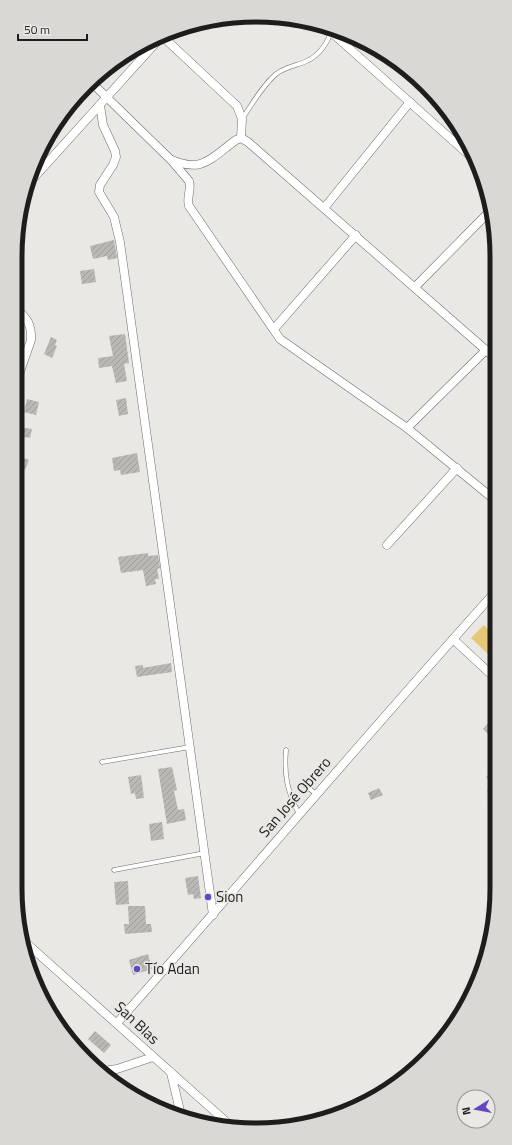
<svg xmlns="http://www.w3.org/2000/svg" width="512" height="1145" font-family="'Titillium Web',sans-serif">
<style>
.park{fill:#e5c778}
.building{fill:url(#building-hatch)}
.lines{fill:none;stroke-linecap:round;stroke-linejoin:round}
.lane-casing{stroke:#6c6b68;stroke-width:5}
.street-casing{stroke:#6c6b68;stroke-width:9}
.lane{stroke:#fff;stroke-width:4}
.street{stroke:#fff;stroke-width:8}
.poi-dot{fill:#6548c1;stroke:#e9e8e4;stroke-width:1.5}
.labels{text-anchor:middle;stroke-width:3;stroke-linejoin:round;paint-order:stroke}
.street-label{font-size:15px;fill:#1e1d1c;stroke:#e9e8e4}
.poi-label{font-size:15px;fill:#1e1d1c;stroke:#e9e8e4;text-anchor:start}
.rim{fill:none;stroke:#1e1d1c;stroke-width:5}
</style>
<defs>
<pattern id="building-hatch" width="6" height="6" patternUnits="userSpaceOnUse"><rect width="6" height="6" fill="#bab8b5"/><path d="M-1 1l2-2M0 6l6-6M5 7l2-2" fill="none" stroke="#9f9e9b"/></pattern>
</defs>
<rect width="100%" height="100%" fill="#e9e8e4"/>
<path class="park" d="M484 625 496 637V659L495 661 471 638Z"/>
<g class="building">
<path d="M114 240 117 258 108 260 107 256 93 259 90 246Z"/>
<path d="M94 269 96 282 82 284 80 271Z"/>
<path d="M125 334 129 363 124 364 127 381 116 383 112 366 99 368 98 358 113 356 109 336Z"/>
<path d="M51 337 57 340 55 345 57 346 52 358 44 354Z"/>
<path d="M126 398 128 414 119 416 116 400Z"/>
<path d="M27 399 39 402 36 415 24 412Z"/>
<path d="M19 427 32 429 30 438 18 436Z"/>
<path d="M137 453 140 472 121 475 120 470 114 471 112 458Z"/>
<path d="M15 455 29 460 25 470 23 469 18 490H15Z"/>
<path d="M148 553V556L158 555 160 568 157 569 159 579H155L156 584 146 586 143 570 121 573 118 557Z"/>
<path d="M171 663 172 672 137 677 135 666 143 665V668Z"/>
<path d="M496 715V733L497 743 483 729Z"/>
<path d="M172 767 177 790 174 791 178 810 184 809 186 820 167 824 158 769Z"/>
<path d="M493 770 497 774V809L487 800 491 796 487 791 494 784 486 777Z"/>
<path d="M141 775 144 798 136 799 135 793 131 794 128 777Z"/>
<path d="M379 788 383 795 371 800 368 793Z"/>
<path d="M162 822 164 839 151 841 149 824Z"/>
<path d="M198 876 201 898 194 899 193 894 188 895 185 878Z"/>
<path d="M128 881 129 904 116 905 114 882Z"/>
<path d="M128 906H145L146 924H151L152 932 125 934 124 924H129Z"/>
<path d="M148 954 152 969 133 975 129 960Z"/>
<path d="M95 1031 111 1045 104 1053 88 1039Z"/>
</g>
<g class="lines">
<g class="lane-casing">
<g id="lane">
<path d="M242 119C253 103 262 86 276 74 284 68 293 66 302 63 317 58 326 46 331 32L328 29"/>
<path d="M286 750C284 775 287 791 299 814"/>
<path d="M102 762 190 747"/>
<path d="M305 785 316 794"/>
<path d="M114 870 205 853"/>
</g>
</g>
<g class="street-casing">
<g id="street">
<path d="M331 32 478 163"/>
<path d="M161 35 237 106 242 119 241 138"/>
<path d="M91 82 170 159C202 174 211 158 236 140L241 138 248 142 495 358"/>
<path d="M100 105 103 125 115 151 116 157 113 165 100 185 99 192 114 217 120 242 213 915"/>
<path d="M172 161 189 181C192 189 186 198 189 206L280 339 407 428 496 501"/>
<path d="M30 182 162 36"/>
<path d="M325 207 410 102"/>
<path d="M415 287 491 210"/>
<path d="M274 329 356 235"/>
<path d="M15 386 31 340C32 323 26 318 15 307"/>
<path d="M407 428 486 350"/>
<path d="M387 545 457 468"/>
<path d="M453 639 496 679"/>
<path d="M24 941 231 1126"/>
<path d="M117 1023C244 880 368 733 496 591"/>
<path d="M103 1071 117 1069 153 1057"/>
<path d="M171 1073 181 1115"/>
</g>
</g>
<use href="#lane" class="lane"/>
<use href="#street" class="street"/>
</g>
<g class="poi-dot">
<circle cx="208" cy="897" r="4"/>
<circle cx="137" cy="969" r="4"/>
</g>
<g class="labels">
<g class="street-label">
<text transform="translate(295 797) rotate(-49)" y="5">San José Obrero</text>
<text transform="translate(137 1023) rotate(43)" y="5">San Blas</text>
</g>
<g class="poi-label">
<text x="216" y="902">Sion</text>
<text x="145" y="974">Tío Adan</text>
</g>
</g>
<path d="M0 0H512V1145H0ZM256 22H256A234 234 0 0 1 490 256V889A234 234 0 0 1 256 1123H256A234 234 0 0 1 22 889V256A234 234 0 0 1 256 22Z" fill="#d9d8d4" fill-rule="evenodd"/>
<path class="rim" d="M256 22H256A234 234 0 0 1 490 256V889A234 234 0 0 1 256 1123H256A234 234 0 0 1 22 889V256A234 234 0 0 1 256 22Z"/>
<g transform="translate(476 1109) rotate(259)"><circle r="19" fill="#e9e8e4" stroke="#989794"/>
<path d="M0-3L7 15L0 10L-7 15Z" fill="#6548c1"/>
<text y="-6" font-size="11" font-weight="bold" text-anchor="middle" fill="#1e1d1c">N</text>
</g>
<path d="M18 34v6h69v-6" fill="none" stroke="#1e1d1c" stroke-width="2"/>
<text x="24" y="34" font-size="12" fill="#1e1d1c" stroke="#e9e8e4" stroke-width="3" paint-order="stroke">50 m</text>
</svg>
